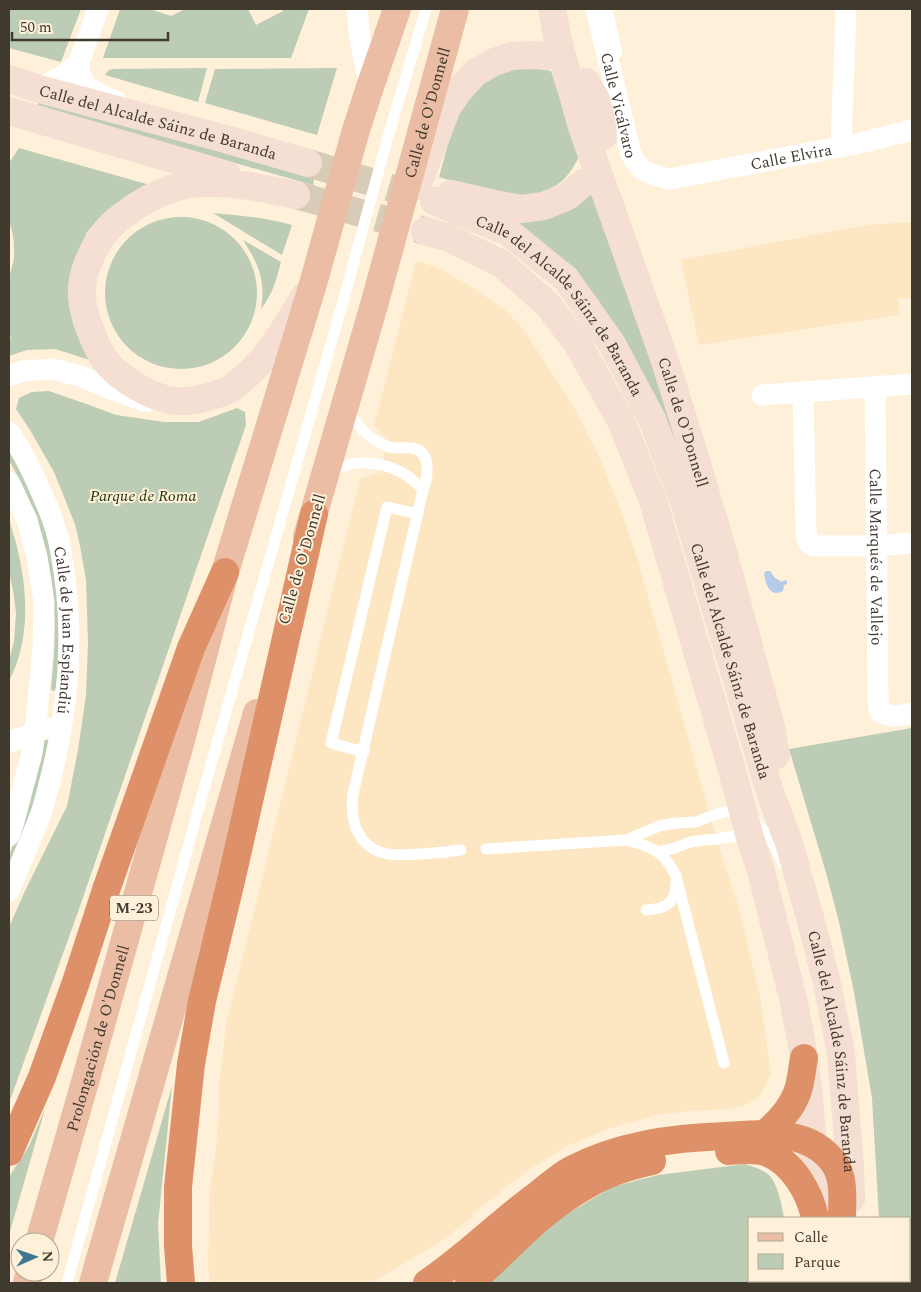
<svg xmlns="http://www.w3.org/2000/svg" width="921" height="1292" font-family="Spectral,serif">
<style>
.built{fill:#fde7c3}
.green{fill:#bcccb5}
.water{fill:#b4cbe9}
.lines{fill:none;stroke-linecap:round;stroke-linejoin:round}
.secondary-tunnel{stroke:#d8cbb7;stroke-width:28;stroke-dasharray:28 14;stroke-linecap:butt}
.lane{stroke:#fff;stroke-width:11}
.street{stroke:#fff;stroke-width:21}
.secondary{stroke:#f5ded2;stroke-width:28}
.primary{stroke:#ebbda4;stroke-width:28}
.highway{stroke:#de9168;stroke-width:28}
.labels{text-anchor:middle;stroke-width:4;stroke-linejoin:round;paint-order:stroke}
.shield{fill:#fef0d9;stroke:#797061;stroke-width:1}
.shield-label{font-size:15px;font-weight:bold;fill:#40392e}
.street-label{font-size:16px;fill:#40392e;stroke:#fef0d9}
.park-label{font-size:16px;font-style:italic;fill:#1a3607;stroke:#fef0d9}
</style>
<rect width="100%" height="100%" fill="#fef0d9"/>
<g class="built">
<path d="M912 222V298H898L899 315 699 345 681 260 867 225Z"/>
<path d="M416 261 436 267 473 288 505 310 525 331 573 406 598 454 623 516 638 561 719 847 738 905 760 996 771 1074 763 1091 755 1100 745 1105 730 1109 691 1111 656 1115 611 1128 567 1146 527 1171 472 1214 473 1217 435 1245 371 1283H210L208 1264 210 1191 216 1148 219 1113V1084L226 1025 360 479 381 472 388 438 381 434 374 426Z"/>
</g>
<g class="green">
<path d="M9 9H81L61 62 9 48Z"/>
<path d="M120 9H150L171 16 185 9H248L256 25 283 11 282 9H309L291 58H103Z"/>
<path d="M207 68 198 102 105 75 109 70 113 69Z"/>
<path d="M337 68 317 135 205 103 215 69Z"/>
<path d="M517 68H534L551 71 579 157C573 168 566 180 555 186 520 207 474 187 439 177L452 129 459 111 482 85 498 73Z"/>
<path d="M39 100 314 179 313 185 37 107Z"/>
<path d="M19 148 150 185 104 214 87 232 76 259 71 306 73 324 81 342 90 360 55 349 27 350 9 356V339L11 338 9 331V278L14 259V243L12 231 9 222V163Z"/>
<path d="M591 192 684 456 676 443 622 337 598 300 569 266 504 215Z"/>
<path d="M213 213C239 215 266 218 292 225L282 255Z"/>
<circle cx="181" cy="293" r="76"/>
<path d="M243 240 281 262C276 281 273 293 261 309 266 281 258 263 243 240Z"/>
<path d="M49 391 92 406 116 415 164 422H199L237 408 245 412 246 425 78 912 9 1103V927L26 889 67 806 78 750 86 695 88 643 86 580 80 546 75 524 54 472 30 430 16 409 19 398 32 392Z"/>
<path d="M9 449 17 462 46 528 60 607 58 676 55 691 51 690 54 654 55 625 52 584 49 567 37 520 23 486 9 460Z"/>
<path d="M9 520C26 570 35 632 9 681V660L14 641 16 613 13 590 9 573Z"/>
<path d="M912 728V1283H883V1281H910V1218H879L872 1098 854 992 839 922 827 876 789 749Z"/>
<path d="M44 740H49L33 807 9 873V856L28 804Z"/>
<path d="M172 1086 158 1224 161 1283H115Z"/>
<path d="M45 1109 9 1235V1177L29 1146Z"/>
<path d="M745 1164C753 1167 763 1169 770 1176 778 1185 782 1206 784 1218H750V1281H760V1283H489L520 1253 559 1219 612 1187 658 1175Z"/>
</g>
<path class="water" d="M766 571H770L775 578 782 582 784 580 787 581V584L784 585 783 591C769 598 766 584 764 573Z"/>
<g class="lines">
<g class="secondary-tunnel">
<path d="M308 163 428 199"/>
<path d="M296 195 425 231"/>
</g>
<g class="lane">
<path d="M607 9 617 53"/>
<path d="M348 408C355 425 371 441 389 447 396 449 404 447 412 448 432 451 428 477 423 490L353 794C351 806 352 816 356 828 368 858 396 856 422 854 435 853 448 852 461 850"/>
<path d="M329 473C353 457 386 461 409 477 414 481 419 486 423 490"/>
<path d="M364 752 331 743 387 507 418 514"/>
<path d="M626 840 659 826 677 823 696 822 716 814 742 808 765 832 774 845 783 864"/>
<path d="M486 849 626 840C653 847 664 851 676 876L724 1063"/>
<path d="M658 852 675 848 690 842 705 840 717 839 749 834"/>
<path d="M646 910C665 909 676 904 676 883"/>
<path d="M67 1283 202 796 344 298 387 140 426 9"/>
</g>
<g class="street">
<path d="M98 9 79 62 80 74 86 86 105 97 116 101"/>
<path d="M357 9 360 40 370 87"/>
<path id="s1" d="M596 9 631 154C642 174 648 174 670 179L856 144 912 130"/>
<path d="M39 89 62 76 79 62"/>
<path d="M841 147 846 9"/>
<path d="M9 376 23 371 52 369 80 376 114 390 144 401H148"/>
<path id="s2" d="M875 386 878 700 880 712C894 718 899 716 912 713"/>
<path d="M803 393 806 533 808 542 813 546H876L912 543"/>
<path d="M762 395 912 384"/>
<path id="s3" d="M9 432C23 451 32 471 41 492 50 511 58 532 61 553 77 637 67 725 43 807 41 815 37 823 34 831 26 851 17 871 9 891"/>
<path d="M9 482 27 520 37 557 44 602 43 648 35 733 32 753 13 825 9 836"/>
<path d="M9 742 35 733 45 727"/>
</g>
<g class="secondary">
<path id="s4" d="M552 9 558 41 582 127 663 355 688 434 724 555 751 654 771 727 776 755"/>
<path id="s5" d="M9 79 39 89 229 140 308 163"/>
<path d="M586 82 596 99 601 118 603 136"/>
<path d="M9 111 227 175"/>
<path d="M417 186 447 108 459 90 475 73 494 62 512 56 534 55 545 56"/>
<path d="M451 194 494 204 521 209 544 206 568 196 583 183"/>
<path d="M296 195C266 189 237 182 206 183 181 183 156 193 135 207 125 214 114 221 106 231 93 247 80 275 82 297 83 314 95 346 105 360 119 379 152 398 175 401 190 403 216 396 230 389 233 387 236 384 239 382 268 360 286 326 305 296"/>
<path id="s6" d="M434 201 508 232 566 279 612 344 652 419 684 502 770 792 789 843 812 925 826 979 841 1053 850 1167 851 1199"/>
<path d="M425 231 447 237 502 264 548 305 577 343 621 421 653 501 730 763 749 834 761 871 793 998 802 1045 809 1095 818 1217"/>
<path d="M822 1281V1283"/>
</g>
<g class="primary">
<path id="s7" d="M307 537 374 305 455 9"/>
<path id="s8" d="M39 1242 85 1082 181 740 225 572 313 284 356 130 370 87 397 9"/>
<path d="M27 1283 30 1272"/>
<path d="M93 1283 257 713"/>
</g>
<g class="highway">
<path d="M766 1133C779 1122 791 1109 797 1093 801 1083 802 1069 804 1058"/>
<path d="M729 1151C742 1150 756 1148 768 1153 793 1163 810 1193 815 1218"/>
<path d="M9 1152 42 1077 76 982 106 890 191 648 225 572"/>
<path d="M845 1281V1283"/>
<path d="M181 1283 178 1246V1187L191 1064 202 1001 231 881 314 514"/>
<path d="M427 1283C467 1256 501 1221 540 1193 550 1185 560 1176 571 1170 618 1145 672 1138 725 1136 762 1134 809 1128 834 1163 845 1178 842 1201 842 1218"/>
<path d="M469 1283C488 1268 505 1250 523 1233 544 1213 568 1195 594 1181 612 1171 632 1166 652 1161"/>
</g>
</g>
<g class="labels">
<rect class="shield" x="110" y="895.5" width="48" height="25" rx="4"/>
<g class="shield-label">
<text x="134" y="913">M-23</text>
</g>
<g class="street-label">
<text dy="6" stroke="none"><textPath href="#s1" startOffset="99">Calle Vicálvaro</textPath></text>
<text dy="6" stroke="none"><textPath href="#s7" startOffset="441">Calle de O'Donnell</textPath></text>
<text dy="6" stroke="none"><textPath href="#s5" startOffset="155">Calle del Alcalde Sáinz de Baranda</textPath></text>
<text dy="6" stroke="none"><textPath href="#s1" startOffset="321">Calle Elvira</textPath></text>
<text dy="6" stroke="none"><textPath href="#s6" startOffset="169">Calle del Alcalde Sáinz de Baranda</textPath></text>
<text dy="6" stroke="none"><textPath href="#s4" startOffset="434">Calle de O'Donnell</textPath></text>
<text dy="6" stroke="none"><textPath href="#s2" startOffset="171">Calle Marqués de Vallejo</textPath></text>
<text transform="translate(301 559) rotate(-74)" y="6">Calle de O'Donnell</text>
<text dy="6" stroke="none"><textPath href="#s3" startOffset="210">Calle de Juan Esplandiú</textPath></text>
<text dy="6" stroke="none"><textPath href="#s6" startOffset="574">Calle del Alcalde Sáinz de Baranda</textPath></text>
<text dy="6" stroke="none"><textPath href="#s8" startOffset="212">Prolongación de O'Donnell</textPath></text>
<text dy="6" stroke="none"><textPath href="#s6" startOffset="979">Calle del Alcalde Sáinz de Baranda</textPath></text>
</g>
<g class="park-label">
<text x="143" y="501">Parque de Roma</text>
</g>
</g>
<rect width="921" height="1292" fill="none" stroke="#40392e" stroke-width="20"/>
<rect x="748" y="1217" width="162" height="65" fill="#fef0d9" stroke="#b2a795"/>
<rect x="758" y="1233" width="25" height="8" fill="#ebbda4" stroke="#b2a795"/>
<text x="794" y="1242" font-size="15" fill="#40392e">Calle</text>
<rect x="758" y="1254" width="25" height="15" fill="#bcccb5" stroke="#b2a795"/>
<text x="794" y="1267" font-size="15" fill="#40392e">Parque</text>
<g transform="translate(35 1257) rotate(88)"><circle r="24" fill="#fef0d9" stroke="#b2a795"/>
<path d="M0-4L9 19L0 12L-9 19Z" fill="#3d7890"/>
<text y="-8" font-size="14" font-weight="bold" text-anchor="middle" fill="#40392e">N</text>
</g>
<path d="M12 32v8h156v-8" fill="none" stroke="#40392e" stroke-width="2.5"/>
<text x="20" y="32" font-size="15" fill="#40392e" stroke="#fef0d9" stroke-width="4" paint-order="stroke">50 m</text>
</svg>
